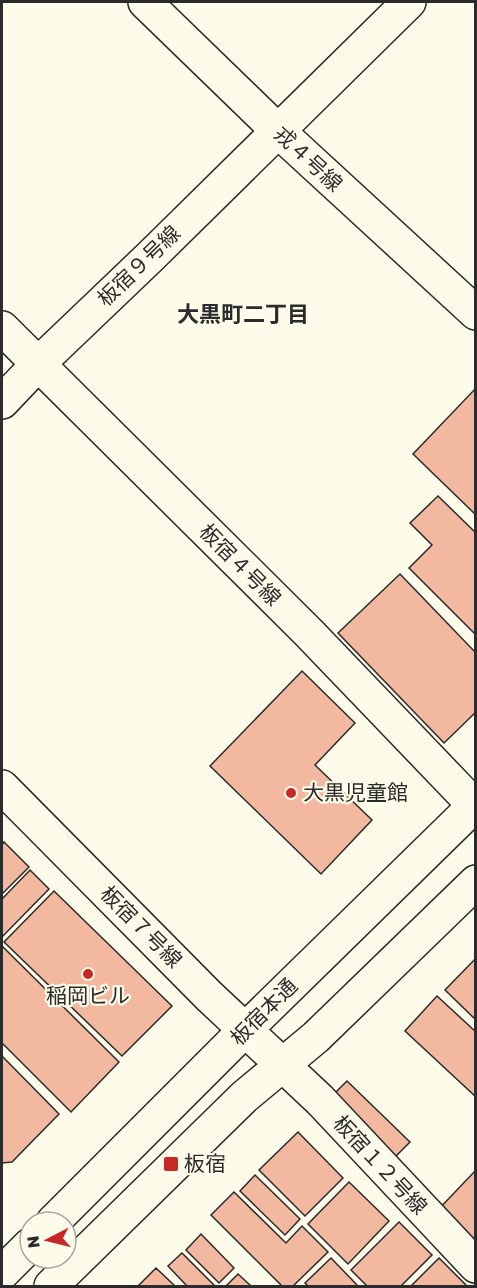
<svg xmlns="http://www.w3.org/2000/svg" width="477" height="1288" font-family="'Golos Text','Noto Sans JP',sans-serif">
<style>
.building{fill:#f2b8a0;stroke:#2b2b2b;stroke-width:1.5}
.lines{fill:none;stroke-linecap:round;stroke-linejoin:round}
.minor-casing{stroke:#2b2b2b;stroke-width:36}
.primary-casing{stroke:#2b2b2b;stroke-width:36}
.minor{stroke:#fdfbea;stroke-width:33}
.primary{stroke:#fdfbea;stroke-width:33}
.poi-dot{fill:#c62828;stroke:#fdfbea;stroke-width:2}
.labels{text-anchor:middle;stroke-width:4.5;stroke-linejoin:round;paint-order:stroke}
.street-label{font-size:21px;fill:#2b2b2b;stroke:#fdfbea}
.poi-label{font-size:21px;fill:#2b2b2b;stroke:#fdfbea;text-anchor:start}
.neighbourhood-label{font-size:22px;font-weight:bold;fill:#2b2b2b;stroke:#fdfbea}
</style>
<rect width="100%" height="100%" fill="#fdfbea"/>
<g class="building">
<path d="M476 388V515L413 454Z"/>
<path d="M438 496 476 533V635L409 568 432 545 410 523Z"/>
<path d="M400 574 476 653V712L444 743 338 633Z"/>
<path d="M302 671 355 723 315 765 372 820 321 874 210 766Z"/>
<path d="M4 842 29 867 2 894V845Z"/>
<path d="M30 870 49 889 2 937V899Z"/>
<path d="M54 891 172 1006 122 1056 4 942Z"/>
<path d="M2 946 119 1062 71 1112 2 1043Z"/>
<path d="M476 958V1020L445 990Z"/>
<path d="M437 996 476 1032V1097L405 1031Z"/>
<path d="M2 1056 59 1114 12 1162 2 1163Z"/>
<path d="M347 1081 410 1142 391 1161 328 1100Z"/>
<path d="M298 1132 343 1178 305 1216 259 1170Z"/>
<path d="M475 1171 476 1236 468 1244 436 1212Z"/>
<path d="M255 1175 300 1219 285 1235 240 1191Z"/>
<path d="M349 1182 389 1221 348 1264 308 1224Z"/>
<path d="M234 1192 286 1243 302 1226 328 1252 293 1286H282L211 1215Z"/>
<path d="M399 1222 432 1255 401 1286H367L351 1270Z"/>
<path d="M201 1234 234 1268 219 1283 186 1250Z"/>
<path d="M182 1253 215 1286H187L168 1266Z"/>
<path d="M331 1258 358 1286H308L305 1283Z"/>
<path d="M439 1258 467 1286H411Z"/>
<path d="M156 1268 175 1286H138Z"/>
<path d="M238 1274 251 1286H226Z"/>
</g>
<g class="lines">
<g class="minor-casing">
<g id="minor">
<path d="M145 2 277 130 476 313"/>
<path d="M2 328 309 633 474 805"/>
<path d="M2 402 38 364 151 256 409 2"/>
<path d="M2 787 209 996 320 1100 476 1266"/>
</g>
</g>
<g class="primary-casing">
<g id="primary">
<path d="M53 1222 245 1030 476 804"/>
<path d="M2 1273 30 1245"/>
<path d="M51 1286 244 1097 316 1037 476 882"/>
</g>
</g>
<use href="#minor" class="minor"/>
<use href="#primary" class="primary"/>
</g>
<g class="poi-dot">
<circle cx="291" cy="793" r="6"/>
<circle cx="88" cy="974" r="6"/>
<rect x="163" y="1156" width="16" height="16" rx="3"/>
</g>
<g class="labels">
<g class="street-label">
<text transform="translate(308 159) rotate(43)" y="7">戎４号線</text>
<text transform="translate(139 266) rotate(-44)" y="7">板宿９号線</text>
<text transform="translate(240 565) rotate(45)" y="7">板宿４号線</text>
<text transform="translate(141 927) rotate(45)" y="7">板宿７号線</text>
<text transform="translate(264 1012) rotate(-45)" y="7">板宿本通</text>
<text transform="translate(380 1165) rotate(47)" y="7">板宿１２号線</text>
</g>
<g class="poi-label">
<text x="303" y="800">大黒児童館</text>
<text x="88" y="1003" text-anchor="middle">稲岡ビル</text>
<text x="184" y="1171">板宿</text>
</g>
<g class="neighbourhood-label">
<text x="243" y="322">大黒町二丁目</text>
</g>
</g>
<rect width="477" height="1288" fill="none" stroke="#2b2b2b" stroke-width="6"/>
<g transform="translate(48 1240) rotate(263)"><circle r="28" fill="#fdfbea" stroke="#a9a89e" stroke-width="1.5"/>
<path d="M0-4.5L10 22L0 15L-10 22Z" fill="#c62828"/>
<text y="-9" font-size="16" font-weight="bold" text-anchor="middle" fill="#2b2b2b">N</text>
</g>
</svg>
